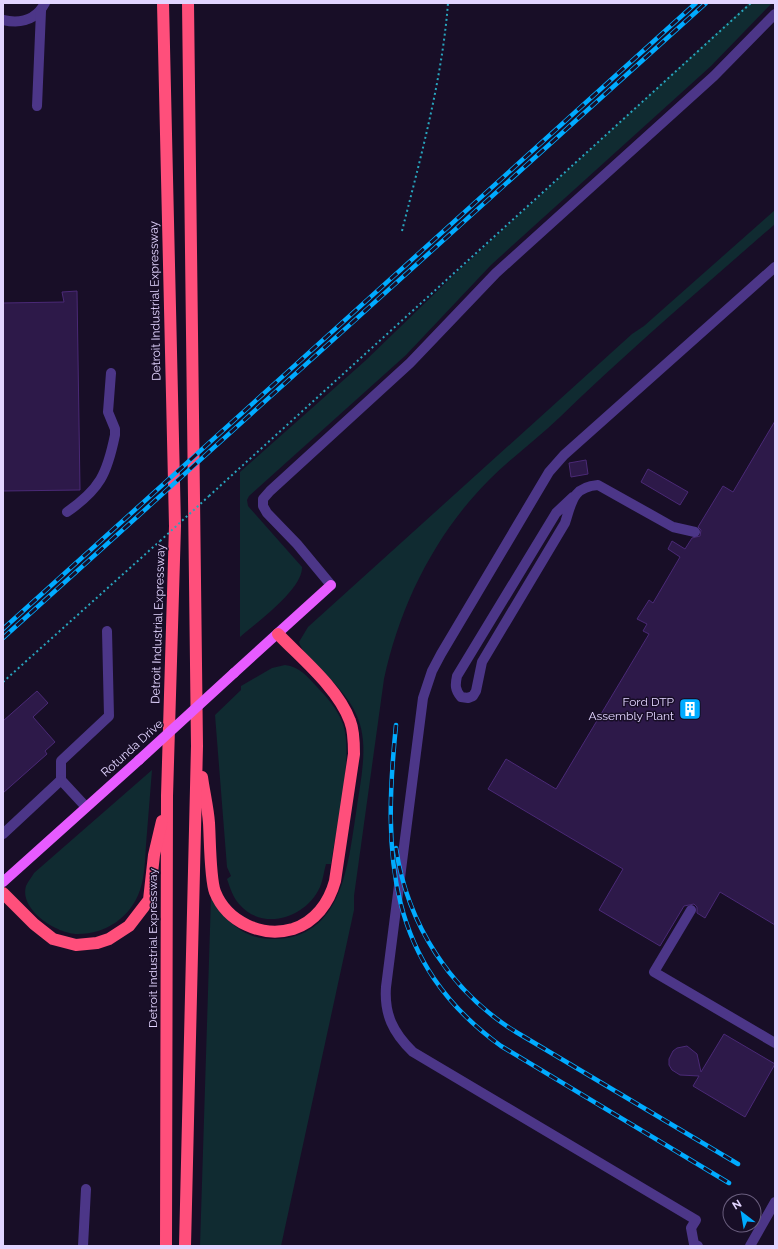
<svg xmlns="http://www.w3.org/2000/svg" width="778" height="1249" font-family="Raleway,sans-serif">
<style>
.green{fill:#102b31}
.building{fill:#2d1949;stroke:#4a2976}
.lines{fill:none;stroke-linecap:round;stroke-linejoin:round}
.path{stroke:#28a5be;stroke-width:2;stroke-dasharray:2 3;stroke-linecap:butt}
.minor{stroke:#4c3688;stroke-width:10}
.major{stroke:#e75bff;stroke-width:10}
.highway{stroke:#ff4f7b;stroke-width:12}
.rail-casing{stroke:#00abff;stroke-width:4.5}
.rail{stroke:#180e27;stroke-width:3;stroke-dasharray:9;stroke-linecap:butt}
.path-bridge{stroke:#28a5be;stroke-width:2;stroke-dasharray:2 3;stroke-linecap:butt}
.major-bridge{stroke:#e75bff;stroke-width:10}
.labels{text-anchor:middle;stroke-width:3;stroke-linejoin:round;paint-order:stroke}
.street-label{font-size:12px;fill:#e2d4ff;stroke:#180e27}
.poi-label{font-size:12px;fill:#e2d4ff;stroke:#180e27;text-anchor:end}
</style>
<rect width="100%" height="100%" fill="#180e27"/>
<g class="green">
<path d="M749 3H772L711 66 491 265 406 355 249 496 247 500 248 506 302 567C303 589 256 623 240 637V472L365 361 456 273Z"/>
<path d="M775 210V224C703 287 629 350 560 417 537 439 511 458 489 480 435 534 400 605 384 679L354 896V910L281 1246H200L211 897C225 920 243 939 272 939 342 940 348 865 356 813 359 790 365 764 363 741 361 708 339 688 317 665 310 658 302 652 299 642L308 627 632 334 644 326Z"/>
<path d="M285 665C300 667 307 676 317 687 327 697 338 710 343 724 354 756 336 829 331 864H326C324 871 323 880 320 887 306 918 263 932 239 904 233 897 230 888 227 879L231 876 227 867 215 715 241 690V686L272 668Z"/>
<path d="M152 770C150 795 148 820 146 845 145 859 145 876 140 890 131 917 106 934 78 934 57 934 19 910 26 886 28 881 32 877 34 873Z"/>
</g>
<g class="building">
<path d="M77 291 80 490 3 491V303L64 302 62 292Z"/>
<path d="M775 421V925L720 892 705 918 697 913V907L694 904 684 906 660 946 599 910 623 869 488 789 506 759 556 789 649 634 643 631 647 624 637 619 649 600 653 603 680 557 668 549 672 541 685 549 692 538 700 536 701 530 698 527 723 486 733 492Z"/>
<path d="M586 460 588 474 571 477 569 463Z"/>
<path d="M648 469 688 492 680 505 641 482Z"/>
<path d="M37 691 48 703 33 717 55 742 45 751 47 754 3 793V721Z"/>
<path d="M724 1034 775 1064 745 1117 693 1086 699 1076 680 1075 672 1070 669 1065V1059L673 1051 677 1048 687 1046 697 1054 701 1072Z"/>
</g>
<g class="lines">
<g class="path">
<path d="M402 231C421 156 442 80 448 3"/>
<path d="M209 496 751 3"/>
<path d="M3 682 160 541"/>
</g>
<g class="minor">
<path d="M3 20C21 24 36 20 45 3"/>
<path d="M37 106 41 11"/>
<path d="M573 497 556 513 457 676C455 685 455 690 461 697L468 698 473 696 476 691 482 662 565 523C572 501 573 487 598 485L673 527 695 532"/>
<path d="M67 512C100 489 107 474 115 435V429L108 412 111 373"/>
<path d="M331 585 297 544 267 513 263 506V499L270 491 410 363 496 273 714 76 775 14"/>
<path d="M61 780V761L109 716 107 631"/>
<path d="M3 834 61 780 86 807"/>
<path d="M691 910 654 972 775 1043"/>
<path d="M83 1246 86 1189"/>
<path d="M698 1246 694 1244 691 1228 696 1220 413 1052C393 1033 384 1014 386 987L423 698 432 671 441 654 549 472 564 455 775 267"/>
<path d="M750 1246 775 1202"/>
</g>
<g class="major">
<path d="M234 673 331 585"/>
<path d="M3 882 139 760"/>
</g>
<g class="highway">
<path d="M163 3 175 526 167 796 166 1246"/>
<path d="M202 777C204 792 208 808 209 823 210 838 210 879 215 892 227 922 262 938 293 929 315 922 329 903 335 881L354 754C354 744 354 731 350 721 338 688 301 658 278 634"/>
<path d="M3 893 34 924 53 939 76 945 97 943 109 939 129 926 149 900 154 855 162 821"/>
<path d="M185 1246 197 746 188 3"/>
</g>
<g class="rail-casing">
<g id="rail">
<path d="M3 629 696 3"/>
<path d="M3 638 706 3"/>
<path d="M396 725C383 854 386 963 501 1046L729 1183"/>
<path d="M396 848C407 924 451 992 516 1032L738 1164"/>
</g>
</g>
<use href="#rail" class="rail"/>
<path class="path-bridge" d="M160 541 209 496"/>
<path class="major-bridge" d="M139 760 234 673"/>
</g>
<defs>
<g id="building-square" transform="scale(1.15)"><rect x="-9" y="-9" width="18" height="18" rx="4" fill="#00abff" stroke="#180e27"/><path d="M-4-6H4V6H1V3H-1V6H-4ZM-2.5-4.3h1.7v1.8h-1.7ZM.8-4.3h1.7v1.8H.8ZM-2.5-1h1.7V.8h-1.7ZM.8-1h1.7V.8H.8Z" fill="#fff"/></g>
</defs>
<g fill-rule="evenodd">
<use href="#building-square" x="690" y="709"/>
</g>
<g class="labels">
<g class="street-label">
<text transform="translate(155 301) rotate(-91)" y="4">Detroit Industrial Expressway</text>
<text transform="translate(158 624) rotate(-88)" y="4">Detroit Industrial Expressway</text>
<text transform="translate(132 748) rotate(-42)" y="4">Rotunda Drive</text>
<text transform="translate(153 948) rotate(-90)" y="4">Detroit Industrial Expressway</text>
</g>
<g class="poi-label">
<text x="674" y="706">Ford DTP<tspan x="674" dy="14">Assembly Plant</tspan></text>
</g>
</g>
<rect width="778" height="1249" fill="none" stroke="#e2d4ff" stroke-width="8"/>
<g transform="translate(742 1213) rotate(329)"><circle r="19" fill="#180e27" stroke="#695d7d"/>
<path d="M0-3L7 15L0 10L-7 15Z" fill="#00abff"/>
<text y="-6" font-size="11" font-weight="bold" text-anchor="middle" fill="#e2d4ff">N</text>
</g>
</svg>
